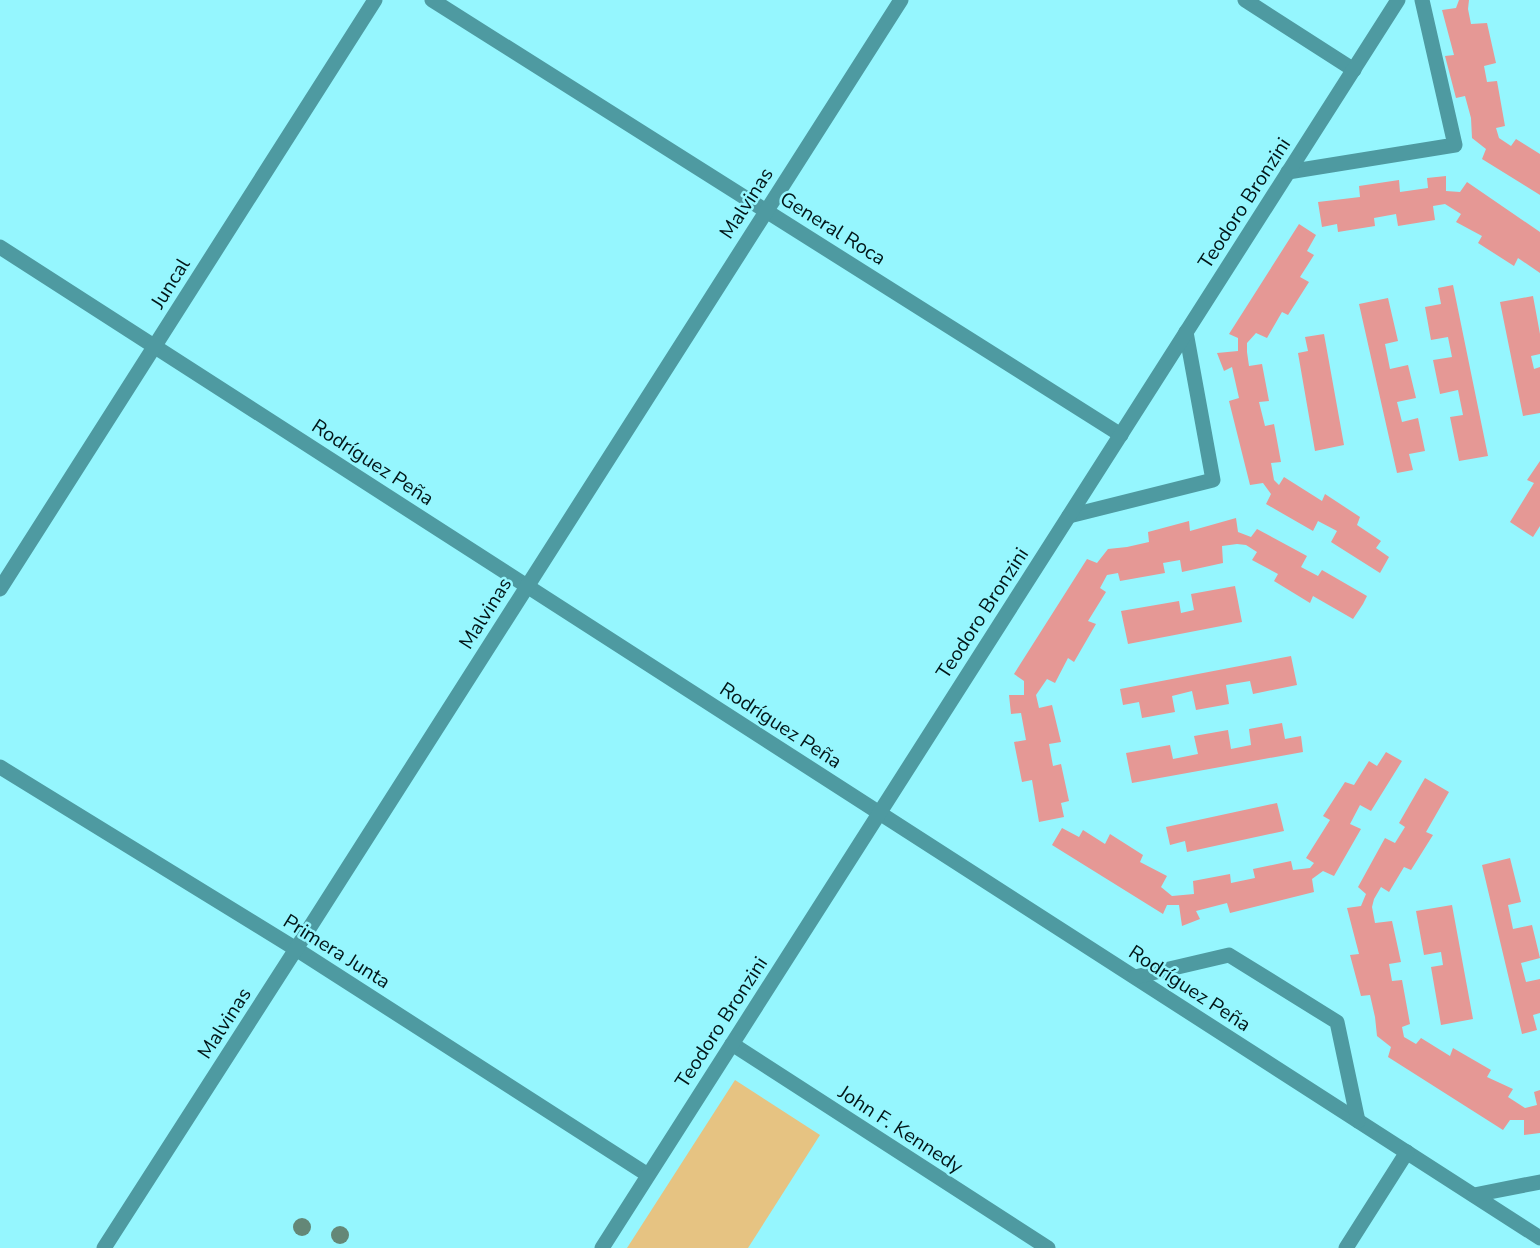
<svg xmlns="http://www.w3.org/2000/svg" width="1540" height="1248" font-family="'Nunito Sans',sans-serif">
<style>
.green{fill:#e6c382}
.building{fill:#e59895}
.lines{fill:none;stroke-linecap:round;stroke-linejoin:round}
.minor{stroke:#4e9aa1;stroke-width:15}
.tree{fill:#648777}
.labels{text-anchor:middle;stroke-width:5;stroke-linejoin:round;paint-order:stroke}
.street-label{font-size:20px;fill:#021618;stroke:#95f6fe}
</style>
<rect width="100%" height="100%" fill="#95f6fe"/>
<path class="green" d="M735 1080 820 1135 748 1248H627Z"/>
<g class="building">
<path d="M1459 0H1469L1468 9 1471 24 1487 23 1496 63 1484 66 1487 82 1497 81 1505 126 1496 128 1499 138 1511 146 1516 139 1540 154V195L1482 159 1486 149 1472 138 1471 118 1465 96 1456 98 1445 56 1454 55 1442 10 1456 8Z"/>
<path d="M1446 176V191L1460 192 1467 182 1540 232V273L1518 258 1514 266 1478 243 1482 236 1456 222 1461 214 1445 204 1433 206 1435 220 1398 226 1396 214 1374 218 1375 226 1338 232 1337 224 1322 227 1318 202 1360 197 1359 186 1399 180 1400 192 1428 188 1427 178Z"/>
<path d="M1299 224 1316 235 1307 251 1314 255 1300 277 1309 282 1288 315 1282 312 1267 338 1256 333 1247 343V352L1249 366 1262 364 1269 401 1259 402 1265 426 1274 424 1281 462 1271 463 1274 480 1279 485 1284 477 1322 501 1325 494 1360 517 1357 525 1381 541 1376 548 1389 557 1380 573 1331 542 1337 531 1318 521 1313 531 1266 504 1271 494 1263 483 1250 485 1229 401 1239 398 1232 367 1224 371 1217 353 1238 351V338L1229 334Z"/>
<path d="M1453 285 1488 456 1459 461 1450 417 1463 415 1458 390 1440 394 1433 360 1452 357 1448 337 1431 340 1425 307 1441 304 1438 288Z"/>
<path d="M1533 296 1540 334V354L1531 356 1534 369 1540 367V413L1523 416 1500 302Z"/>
<path d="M1388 298 1398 341 1385 344 1390 369 1408 365 1416 398 1397 402 1402 422 1418 418 1425 451 1409 454 1413 470 1397 473 1359 304Z"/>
<path d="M1324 334 1344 445 1315 451 1298 353 1308 351 1305 337Z"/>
<path d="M1540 461V526L1533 537 1510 522 1534 483 1527 480Z"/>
<path d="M1236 518 1238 532 1251 537 1257 529 1307 556 1301 567 1318 576 1322 570 1367 596 1363 604 1353 619 1313 596 1310 603 1274 581 1278 574 1252 560 1257 552 1246 545 1237 544 1222 546 1223 563 1182 572 1180 560 1163 563 1165 573 1120 581 1118 573 1107 575 1100 588 1106 592 1088 621 1096 624 1074 662 1068 658 1055 683 1047 679 1036 695 1039 708 1052 705 1061 742 1049 744 1053 766 1061 764 1069 801 1061 803 1064 817 1039 822 1032 780 1022 782 1014 742 1026 740 1021 713 1011 714 1009 695H1024V681L1014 674 1087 559 1097 563 1108 549 1127 547 1149 542 1148 532 1189 521 1190 531Z"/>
<path d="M1235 586 1242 622 1128 644 1121 611 1179 601 1181 613 1194 610 1191 594Z"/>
<path d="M1291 656 1297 685 1253 694 1250 681 1226 685 1229 704 1196 710 1192 691 1172 696 1175 712 1142 718 1139 702 1123 705 1120 689Z"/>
<path d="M1282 723 1285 739 1301 736 1303 752 1132 783 1126 753 1170 745 1173 759 1198 754 1194 736 1228 730 1231 749 1251 745 1249 729Z"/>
<path d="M1386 752 1402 761 1371 811 1360 805 1350 824 1361 829 1334 876 1323 871 1312 879 1314 892 1230 913 1227 903 1196 911 1200 919 1182 926 1179 905H1167L1163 914 1052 845 1062 828 1079 837 1083 830 1105 844 1110 834 1143 855 1140 862 1167 876 1161 887 1172 896 1194 894 1193 881 1230 874 1231 883 1255 878 1253 869 1291 861 1293 870 1310 868 1314 863 1306 858 1330 820 1323 816 1345 782 1354 785 1369 761 1377 766Z"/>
<path d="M1425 778 1449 792 1426 832 1433 835 1411 870 1404 867 1389 892 1381 887 1374 899 1372 907 1375 923 1392 921 1401 962 1389 964 1392 981 1402 980 1410 1024 1402 1027 1404 1037 1416 1044 1421 1038 1450 1056 1453 1048 1491 1070 1487 1077 1513 1089 1508 1097 1525 1108 1537 1105 1534 1092 1540 1090V1133L1524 1135V1120H1510L1503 1130 1388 1057 1391 1047 1377 1036 1375 1017 1370 995 1361 996 1350 955 1359 954 1347 908 1361 906 1366 894 1358 887 1385 838 1395 843 1405 827 1399 823Z"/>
<path d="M1277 803 1284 831 1187 852 1185 841 1170 845 1166 827Z"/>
<path d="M1510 858 1521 902 1508 905 1513 929 1532 925 1540 958 1521 963 1526 982 1540 979V1013L1533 1015 1537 1030 1522 1034 1482 865Z"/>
<path d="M1452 905 1473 1019 1441 1025 1431 967 1443 965 1441 952 1424 955 1416 911Z"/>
</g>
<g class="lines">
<g class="minor">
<path d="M432 0 1121 435"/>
<path d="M1245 0 1354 70"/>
<path d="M1288 172 1455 145 1422 0"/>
<path d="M0 247 1540 1238"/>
<path d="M1069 516 1213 480 1186 332"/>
<path d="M0 589 375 0"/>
<path d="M0 767 296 949 648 1175"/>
<path d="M1135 977 1229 955 1337 1022 1358 1121"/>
<path d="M732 1044 1048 1248"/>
<path d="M1474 1195 1540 1182"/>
<path d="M104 1248 296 949 901 0"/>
<path d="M602 1248 1398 0"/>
<path d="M1346 1248 1407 1152"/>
</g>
</g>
<g class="tree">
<circle cx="302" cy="1227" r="9"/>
<circle cx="340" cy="1235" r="9"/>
</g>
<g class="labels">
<g class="street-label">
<text transform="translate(746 203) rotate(-57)" y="7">Malvinas</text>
<text transform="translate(1244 203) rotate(-57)" y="7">Teodoro Bronzini</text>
<text transform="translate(833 228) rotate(32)" y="7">General Roca</text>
<text transform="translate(170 283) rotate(-58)" y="7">Juncal</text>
<text transform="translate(373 462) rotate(33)" y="7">Rodríguez Peña</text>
<text transform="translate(485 613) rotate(-58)" y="7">Malvinas</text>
<text transform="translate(982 613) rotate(-57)" y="7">Teodoro Bronzini</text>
<text transform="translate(781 725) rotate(33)" y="7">Rodríguez Peña</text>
<text transform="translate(337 951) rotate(32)" y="7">Primera Junta</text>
<text transform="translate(1190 988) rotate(33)" y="7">Rodríguez Peña</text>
<text transform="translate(721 1022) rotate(-57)" y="7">Teodoro Bronzini</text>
<text transform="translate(224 1023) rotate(-57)" y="7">Malvinas</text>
<text transform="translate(901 1129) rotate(33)" y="7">John F. Kennedy</text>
</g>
</g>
</svg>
